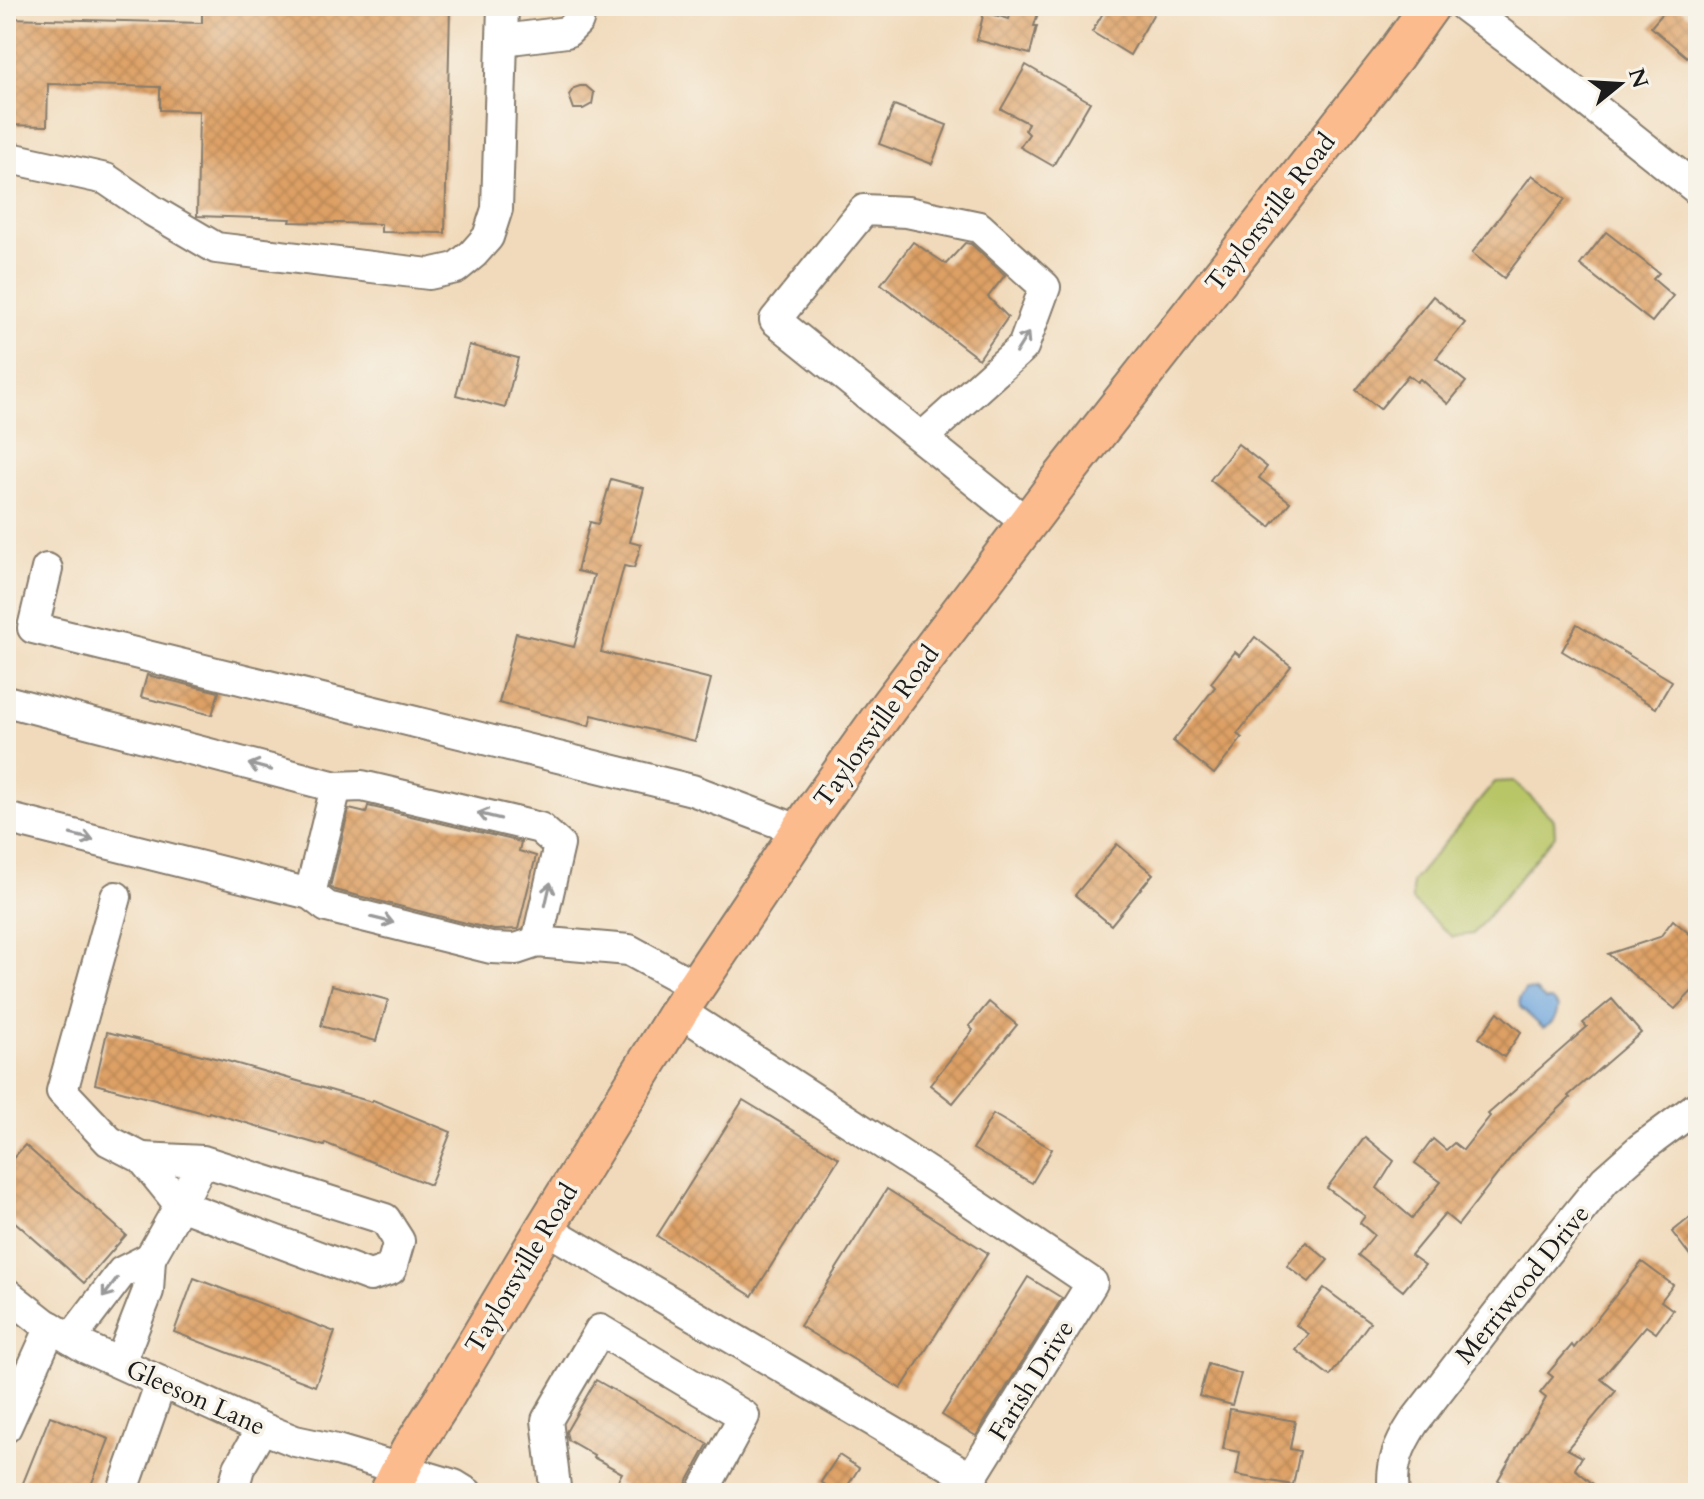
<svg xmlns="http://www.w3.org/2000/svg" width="1704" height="1499" font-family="Cardo,serif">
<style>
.garden{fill:#b9c668;stroke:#6a7142;stroke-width:2}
.water{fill:#6ea6dd;stroke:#45617c;stroke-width:2}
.building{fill:url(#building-cross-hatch)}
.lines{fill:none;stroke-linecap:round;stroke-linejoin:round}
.minor-casing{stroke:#867b6c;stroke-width:34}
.major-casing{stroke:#867b6c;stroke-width:42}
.minor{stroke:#fff;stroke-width:30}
.major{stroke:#fbbb8d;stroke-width:38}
.oneway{stroke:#999}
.labels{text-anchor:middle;stroke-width:7;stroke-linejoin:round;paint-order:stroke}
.street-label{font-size:26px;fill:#1c1c1c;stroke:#f7f3e8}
</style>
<defs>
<pattern id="building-cross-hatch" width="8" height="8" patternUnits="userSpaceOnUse" patternTransform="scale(2)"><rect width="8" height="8" fill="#dda065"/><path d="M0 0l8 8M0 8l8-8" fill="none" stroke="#bd8957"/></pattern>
</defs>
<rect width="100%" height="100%" fill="#f7f3e8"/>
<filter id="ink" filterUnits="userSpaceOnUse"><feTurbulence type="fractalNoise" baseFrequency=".0125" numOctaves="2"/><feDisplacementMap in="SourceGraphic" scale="16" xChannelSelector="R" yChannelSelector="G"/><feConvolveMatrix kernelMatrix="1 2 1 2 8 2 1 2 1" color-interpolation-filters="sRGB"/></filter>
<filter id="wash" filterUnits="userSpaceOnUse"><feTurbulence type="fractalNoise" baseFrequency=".006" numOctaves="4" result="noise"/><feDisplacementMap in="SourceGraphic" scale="32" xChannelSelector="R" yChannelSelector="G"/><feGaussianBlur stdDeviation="1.8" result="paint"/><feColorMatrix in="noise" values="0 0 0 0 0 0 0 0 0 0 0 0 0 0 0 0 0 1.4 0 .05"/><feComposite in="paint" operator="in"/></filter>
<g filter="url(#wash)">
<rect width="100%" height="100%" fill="#f1dabb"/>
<path class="garden" d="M1514 781 1554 820 1555 835 1473 934 1452 937 1412 901V882L1495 782Z"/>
<path class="water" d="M1525 990 1536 991 1545 1000H1551L1558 1007C1556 1018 1553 1024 1543 1028L1520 1007 1519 999Z"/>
<g id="blocks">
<g class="building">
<path d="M202 6H450L445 233 381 232V224L290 222 291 219 197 216 199 111 160 110V87L48 84 47 126 6 125V18L202 23Z"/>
<path d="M1013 6 1038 13 1034 26H1037L1030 54 977 40 984 12 1009 19Z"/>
<path d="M1107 6H1158L1130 55 1092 32Z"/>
<path d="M1669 6H1677L1698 23V44L1687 57 1651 27Z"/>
<path d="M1026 65 1090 102 1053 166 1020 147 1029 134 1025 130 1028 123 1001 109Z"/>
<path d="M580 86H586L594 93 592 104 583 109H574L569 95 574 88Z"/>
<path d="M894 105 947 125 932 164 879 144Z"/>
<path d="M1532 175 1565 199 1504 278 1472 253Z"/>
<path d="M1606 232 1659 273 1653 279 1673 296 1652 322 1580 265Z"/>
<path d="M913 242 946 264 965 243 971 244 1005 275 988 297 1008 317 979 359 881 284Z"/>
<path d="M1433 296 1465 323 1436 358 1466 382 1448 404 1420 379 1417 382 1408 375 1380 409 1356 390Z"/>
<path d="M469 345 518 358 505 408 456 395Z"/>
<path d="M1238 444 1267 467 1259 478 1290 502 1270 527 1210 480Z"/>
<path d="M611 479 644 488 630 542 641 545 634 568 624 566 601 652 711 679 695 741 592 715 589 726 499 703 516 633 574 647 594 575 577 571 590 522 598 524Z"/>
<path d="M1577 624 1672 681 1656 708 1562 651Z"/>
<path d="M1255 637 1291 666 1237 734 1242 738 1214 774 1173 741 1215 687 1211 683 1235 652 1240 656Z"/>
<path d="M147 675 219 692 212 715 141 697Z"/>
<path d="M368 806 521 842 519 851 536 856 518 929 494 930 335 890 330 887 349 809 366 813Z"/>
<path d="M1117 844 1153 874 1111 925 1075 895Z"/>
<path d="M1673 920 1698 941V985L1675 1009 1608 954 1660 937Z"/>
<path d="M332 985 388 1000 376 1041 321 1026Z"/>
<path d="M1612 999 1641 1033 1568 1096 1570 1098 1518 1148 1458 1225 1445 1214 1411 1255 1425 1265 1403 1291 1358 1255 1374 1235 1360 1223 1365 1216 1327 1188 1365 1137 1394 1161 1377 1188 1412 1218 1441 1182 1415 1163 1433 1139 1446 1150 1454 1143 1463 1150 1490 1116 1488 1114 1587 1027 1583 1023Z"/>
<path d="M989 1002 1017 1025 953 1103 930 1085 973 1030 969 1026Z"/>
<path d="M1498 1012 1521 1032 1504 1057 1479 1038Z"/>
<path d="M107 1032 227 1061 372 1102 373 1100 451 1132 430 1185 325 1143 324 1146 209 1112 208 1114 95 1084Z"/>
<path d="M743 1100 839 1158 752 1296 657 1236Z"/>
<path d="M993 1114 1052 1149 1032 1183 973 1149Z"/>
<path d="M25 1145 126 1235 84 1283 6 1214V1166Z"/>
<path d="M887 1189 988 1253 901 1389 800 1326Z"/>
<path d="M1698 1211V1266L1672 1232Z"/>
<path d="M1306 1242 1328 1260 1309 1282 1287 1266Z"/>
<path d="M1642 1262 1673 1285 1661 1301 1673 1310 1656 1333 1646 1326 1601 1379 1616 1391 1567 1449 1582 1457 1575 1469 1604 1493H1520L1498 1480 1546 1398 1540 1393 1553 1377 1548 1373 1572 1345 1574 1348Z"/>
<path d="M1028 1277 1062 1298 976 1436 942 1415Z"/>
<path d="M194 1278 335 1332 315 1386 174 1332Z"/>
<path d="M1324 1288 1370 1322 1330 1376 1296 1350 1309 1334 1296 1325Z"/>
<path d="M1208 1364 1241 1374 1232 1405 1199 1396Z"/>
<path d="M596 1380 708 1444 686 1484 684 1493H636L617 1482 622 1473 593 1457 594 1455 568 1440 566 1432Z"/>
<path d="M1230 1409 1295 1421 1290 1449 1300 1451 1293 1485 1236 1475 1240 1452 1223 1449Z"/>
<path d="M50 1416 109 1439 88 1493H19Z"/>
<path d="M839 1455 859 1468 843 1493H837L821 1482Z"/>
</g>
</g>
</g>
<g filter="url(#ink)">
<use href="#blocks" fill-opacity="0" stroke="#867b6c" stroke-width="2"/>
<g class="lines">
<g class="minor-casing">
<g id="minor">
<path d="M1464 6 1517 46 1698 190"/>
<path d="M503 40 567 32 578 21 581 6"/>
<path d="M6 157 106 179 153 211 216 248 429 274 456 268 473 254 488 237 497 209 503 6"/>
<path d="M922 438 1023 347 1045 287 979 227 907 212 864 210 775 320 1027 523"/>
<path d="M47 569 33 628 692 790 801 831"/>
<path d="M6 701 336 787 362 786 540 828 559 845 537 942"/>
<path d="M6 818 310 894 327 907 491 948 516 949 537 942 629 950 695 986"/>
<path d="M310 894 336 787"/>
<path d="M116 897 62 1091 109 1141 142 1158"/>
<path d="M545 1228 971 1478 1092 1283 939 1180 679 1011"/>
<path d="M150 1258 180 1205 370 1276 391 1269 399 1241 385 1219 203 1161 142 1158 180 1205 203 1161"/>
<path d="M6 1293 44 1323 84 1347 262 1428 295 1441 337 1450 454 1485 467 1493"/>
<path d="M71 1339 122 1272 150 1258 148 1291 120 1363"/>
<path d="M6 1427 51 1327"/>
<path d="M122 1493 161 1382"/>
<path d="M232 1493 239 1468 262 1428"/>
<path d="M552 1493 555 1487 547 1420 600 1330 744 1416 702 1493"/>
<path d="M1394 1493C1390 1465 1399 1445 1414 1422L1522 1282 1605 1180 1640 1149 1698 1106"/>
</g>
</g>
<g class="major-casing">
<path id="major" d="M389 1493 410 1451 441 1403 545 1228 679 1011 811 815 889 706 1057 484 1395 55 1430 6"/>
</g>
<use href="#minor" class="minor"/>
<use href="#major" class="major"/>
</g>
<defs><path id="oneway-shaft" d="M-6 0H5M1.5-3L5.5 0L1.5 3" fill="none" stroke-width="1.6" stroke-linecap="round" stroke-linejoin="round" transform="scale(2)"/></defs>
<g class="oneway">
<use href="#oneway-shaft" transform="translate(1022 343) rotate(-58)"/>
<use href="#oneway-shaft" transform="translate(260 767) rotate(-165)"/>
<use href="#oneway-shaft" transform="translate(489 816) rotate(-166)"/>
<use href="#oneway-shaft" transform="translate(82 837) rotate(14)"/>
<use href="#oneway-shaft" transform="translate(548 894) rotate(-77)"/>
<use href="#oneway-shaft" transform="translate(382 920) rotate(14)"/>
<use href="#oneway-shaft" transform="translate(110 1288) rotate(127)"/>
</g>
</g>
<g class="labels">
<g class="street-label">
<text transform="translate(1270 212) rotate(-52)" y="9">Taylorsville Road</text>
<text transform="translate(876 726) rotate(-54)" y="9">Taylorsville Road</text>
<text transform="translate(521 1268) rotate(-59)" y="9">Taylorsville Road</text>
<text transform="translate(1522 1284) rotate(-51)" y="9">Merriwood Drive</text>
<text transform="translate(1031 1380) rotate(-58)" y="9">Farish Drive</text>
<text transform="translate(196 1397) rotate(24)" y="9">Gleeson Lane</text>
</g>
</g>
<rect width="1704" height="1499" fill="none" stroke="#f7f3e8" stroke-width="32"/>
<g transform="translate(1620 84) rotate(72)" stroke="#f7f3e8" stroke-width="6" paint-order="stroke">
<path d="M0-6L14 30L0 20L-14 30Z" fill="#1c1c1c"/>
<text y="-12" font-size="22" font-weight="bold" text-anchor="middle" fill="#1c1c1c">N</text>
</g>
</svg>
